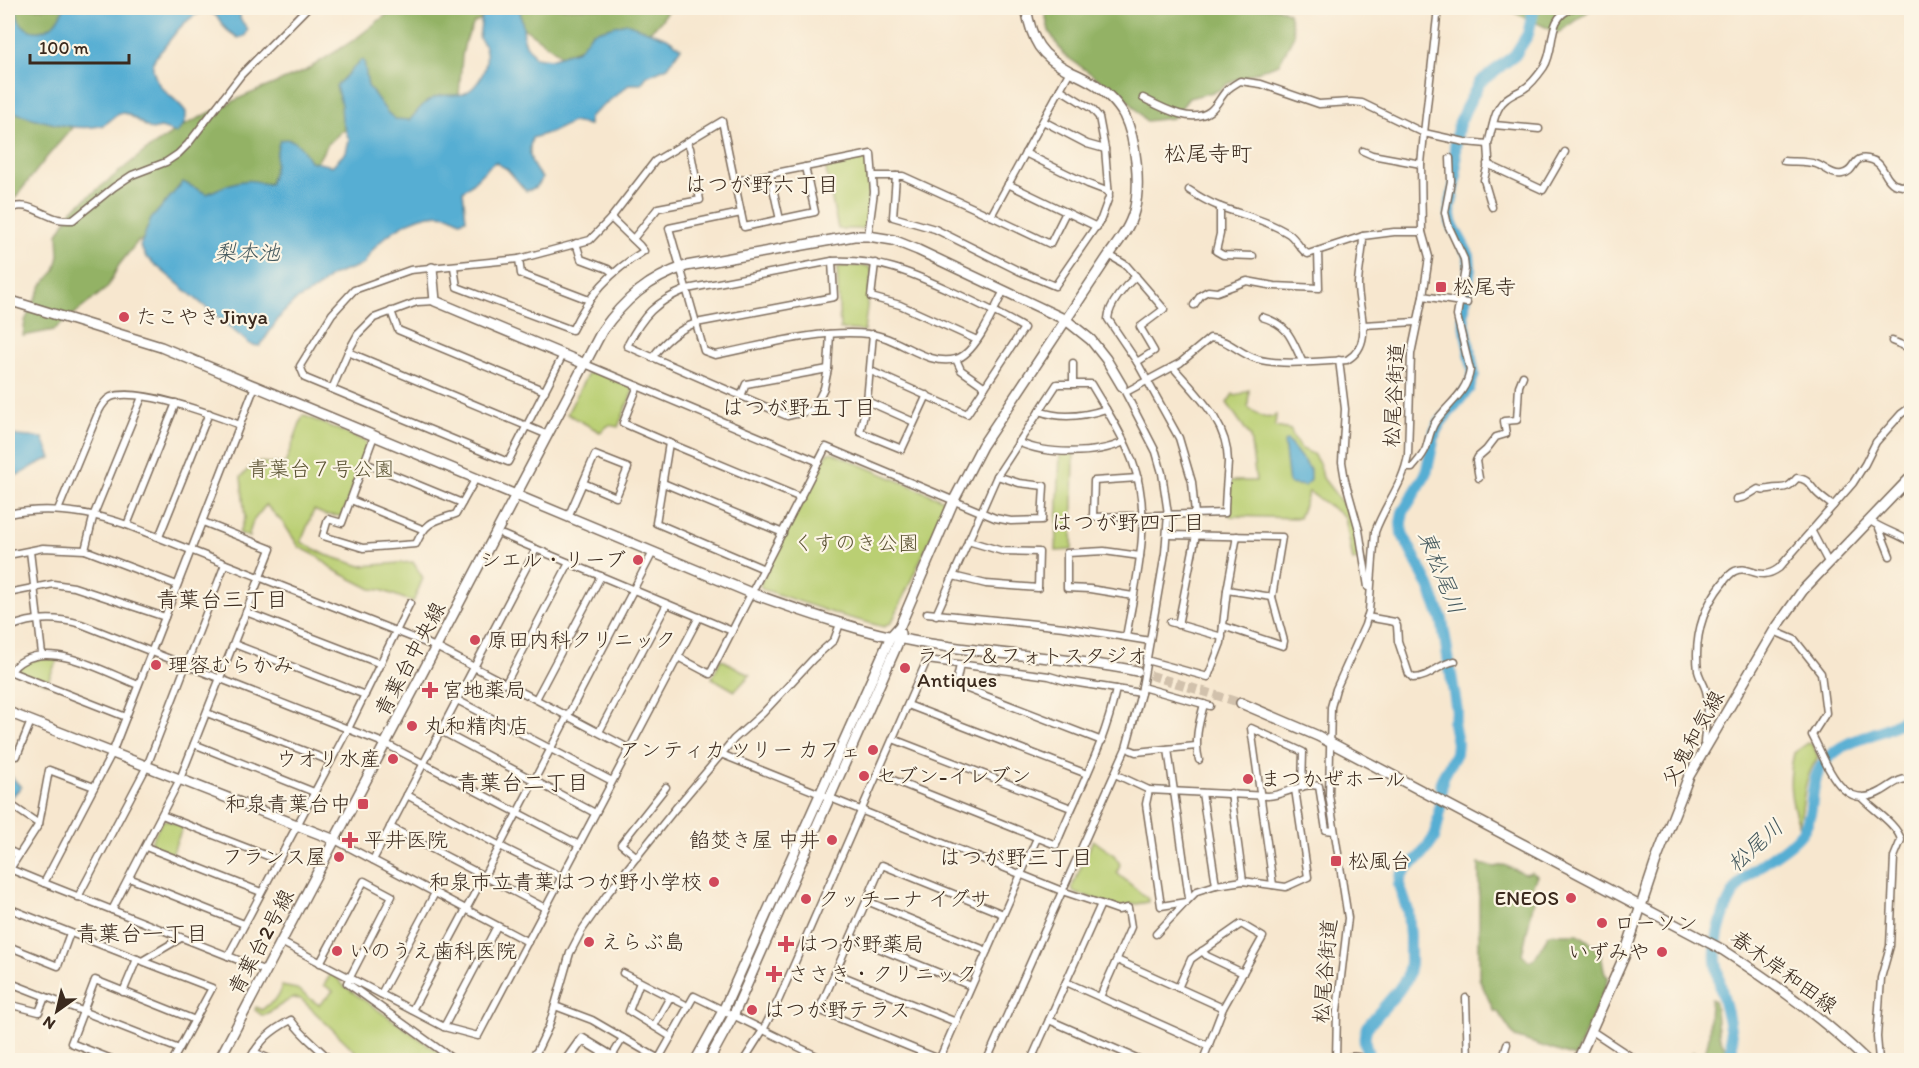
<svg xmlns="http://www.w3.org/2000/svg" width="1919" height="1068" font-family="Itim,'Klee One',sans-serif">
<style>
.green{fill:#bacf73;stroke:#7a7c48;stroke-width:1.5}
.forest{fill:#93b265;stroke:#676e42;stroke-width:1.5}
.water{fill:#56aed3;stroke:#486c78;stroke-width:1.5}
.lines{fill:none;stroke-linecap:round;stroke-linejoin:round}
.river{stroke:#56aed3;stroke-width:12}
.secondary-tunnel{stroke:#d1c1ac;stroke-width:9;stroke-dasharray:9 4.5;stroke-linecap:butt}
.street-casing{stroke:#7d6c5c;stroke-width:9}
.secondary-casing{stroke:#7d6c5c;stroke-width:12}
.street{stroke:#fff;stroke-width:6}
.secondary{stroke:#fff;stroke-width:9}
.poi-dot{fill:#d1495b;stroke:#fcf5e5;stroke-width:2}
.labels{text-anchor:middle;stroke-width:4.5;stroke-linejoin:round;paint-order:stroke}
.poi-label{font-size:21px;fill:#3b2a1e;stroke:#fcf5e5;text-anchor:start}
.street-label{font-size:21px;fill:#3b2a1e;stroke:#fcf5e5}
.park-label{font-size:21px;fill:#5b5333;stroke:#fcf5e5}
.neighbourhood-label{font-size:22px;fill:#3b2a1e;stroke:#fcf5e5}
.water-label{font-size:22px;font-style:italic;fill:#44585d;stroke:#fcf5e5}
</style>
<rect width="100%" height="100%" fill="#fcf5e5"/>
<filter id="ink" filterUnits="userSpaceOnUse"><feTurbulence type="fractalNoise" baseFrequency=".0167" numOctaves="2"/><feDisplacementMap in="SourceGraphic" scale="12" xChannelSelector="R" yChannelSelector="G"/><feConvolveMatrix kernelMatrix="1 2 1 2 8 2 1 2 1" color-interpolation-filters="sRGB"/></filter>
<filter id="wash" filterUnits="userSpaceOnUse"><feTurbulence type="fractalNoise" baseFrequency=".008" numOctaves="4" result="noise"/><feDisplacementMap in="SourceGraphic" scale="24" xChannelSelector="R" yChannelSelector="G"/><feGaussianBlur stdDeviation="1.35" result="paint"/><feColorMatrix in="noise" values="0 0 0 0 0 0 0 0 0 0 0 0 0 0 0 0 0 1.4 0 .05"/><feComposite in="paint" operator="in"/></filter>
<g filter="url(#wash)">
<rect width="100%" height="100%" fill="#f7e7cf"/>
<g class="green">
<path d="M864 158 868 160 869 193 865 225 861 229H838L825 165Z"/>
<path d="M840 266H869V268L872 269 864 331 840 329 837 268H840Z"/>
<path d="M593 371 631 387 633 391 618 427 609 425 600 432 567 414 588 373Z"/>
<path d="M1249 390 1248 407C1257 413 1264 422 1276 415L1275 427 1291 430 1293 437 1300 448 1313 454 1320 465 1323 478 1350 513 1355 524 1361 558 1353 561 1345 517 1309 492 1299 518 1231 516 1228 514 1229 481H1256L1250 436 1227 403 1233 394 1236 396Z"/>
<path d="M303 415 365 441 367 446 342 516 325 515 314 510 301 542 326 555 361 566 413 562 423 578 413 602 381 590 371 589 334 570 317 556 299 547 284 524 266 505 253 521 249 534 250 537 239 533 245 518 241 477 255 462 285 464Z"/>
<path d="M831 452 944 500 946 504 892 622 884 627 839 615 762 589 760 584 827 454Z"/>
<path d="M1060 454H1074L1072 550 1056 551Z"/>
<path d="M42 658H58L47 683 18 672 19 667 26 662Z"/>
<path d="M721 659 750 675 735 691 712 678Z"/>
<path d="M1808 743 1813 745 1818 757C1801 784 1806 796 1799 824 1789 799 1788 779 1794 753Z"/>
<path d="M166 820 183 826 172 854 153 847 151 842 162 821Z"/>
<path d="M1093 840 1114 855 1120 864 1117 873 1148 899V902L1118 907 1074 892 1072 887Z"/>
<path d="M332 972 344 986 450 1060H368L357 1053 301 999 292 998 263 1016 255 1010 256 1007 262 1010C270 1001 281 1001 281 986L297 989 319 1005 333 991 324 985Z"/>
</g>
<g class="forest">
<path d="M8 8H193L96 100 47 157 8 207Z"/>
<path d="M395 8H669L661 21 646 35 596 43 561 55 522 27 489 15 474 23 465 42 462 56 459 95 443 116 342 131 327 145 316 164 262 204 159 237 138 241 119 265 107 288 54 330 23 336 25 321 42 285 55 271 59 256 58 234 72 210 145 151 185 125 242 97 305 71 354 40Z"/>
<path d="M1044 8H1279L1289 13 1294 35 1279 64 1232 81 1217 91 1189 98 1173 118 1146 121 1128 100 1063 54 1049 31Z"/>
<path d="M1505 8H1593L1558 33Z"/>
<path d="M1479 864 1495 867 1504 865 1525 874 1532 872 1537 876 1532 887 1534 900 1522 954 1529 961 1535 958 1549 934H1578L1591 943 1601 955 1605 974 1609 978 1575 1057 1515 1037 1498 1012 1494 1011 1479 978Z"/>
<path d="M1711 999 1714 1000C1719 1018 1714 1036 1727 1049L1724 1060H1690L1693 1052 1702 1057C1715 1033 1706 1021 1711 999Z"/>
</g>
<g class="water">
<path d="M8 8H16C17 26 32 38 50 27 56 24 61 14 64 8H244L240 13V19L248 29 245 36 238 38C235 35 230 33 227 30 220 24 219 13 207 12 190 11 172 37 163 49 160 52 156 56 154 60 152 63 153 70 154 73 159 92 176 97 186 112 187 121 183 128 176 133L161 128 152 130C144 126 131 114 124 113 113 113 111 124 100 126 73 132 33 119 8 110Z"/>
<path d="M483 8H520C520 19 526 29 523 40L535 57 550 59 578 50 593 32 626 23 667 38 681 48 668 67 647 76 641 84H630L589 117V125L572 122 554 131 532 138C527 154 531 166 542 178 540 186 534 189 526 191L507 169 495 162C483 171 475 182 463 191L466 219 460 221C456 219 451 215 447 215 417 210 375 238 364 264L331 276 317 289 295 301 281 315 260 346 251 345 146 257 140 246 151 219 183 182 207 194C220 188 240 178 255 181 261 182 262 185 269 184 277 170 274 155 280 140 295 136 303 149 310 161L332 166 346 152 349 140 342 121 341 104 336 86 361 60 364 61 368 86 387 112 395 119 410 120C418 110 426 99 439 96 446 94 456 96 463 94 483 86 495 54 479 38Z"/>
<path d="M8 433 17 436 43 438 51 458C40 462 33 466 24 472 18 476 13 474 8 481Z"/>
<path d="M1287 440 1310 469V480L1305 486 1289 484 1284 442Z"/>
<path d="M10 775 21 787 8 801V776Z"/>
</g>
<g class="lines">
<g class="river">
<path d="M1370 1060C1366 1049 1362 1038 1367 1027L1398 991 1407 978 1410 963V936L1408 911 1399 885 1401 876 1407 867 1420 857 1434 838 1439 817 1442 779 1456 753 1457 743 1453 723 1457 711 1442 620 1429 586 1402 533 1401 523 1403 512 1426 474 1435 432 1440 423 1469 388 1474 374 1463 316 1470 267 1469 256 1451 222 1450 208 1456 179 1455 148 1458 127 1465 110 1480 82 1515 55 1528 34 1534 8"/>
<path d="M1732 1060C1734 1024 1720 996 1716 962 1714 937 1724 905 1739 885 1756 863 1792 849 1804 829 1818 806 1805 780 1829 757 1852 734 1889 736 1912 712"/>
</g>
</g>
</g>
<g filter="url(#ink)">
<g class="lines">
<path class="secondary-tunnel" d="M1137 671 1241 703"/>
<g class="street-casing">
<g id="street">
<path d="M1143 98C1161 107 1192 125 1210 111 1218 105 1221 95 1228 89 1232 86 1237 83 1240 81L1261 84 1319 104 1351 102 1362 103 1424 133 1438 8"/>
<path d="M1043 121 1087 144 1105 149"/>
<path d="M1494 125 1539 129"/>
<path d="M1488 144 1489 159 1484 180 1492 207"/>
<path d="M1363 151 1372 155 1421 164"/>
<path d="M1025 153 1088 184 1109 192"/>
<path d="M1784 161C1794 162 1806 161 1816 164 1825 167 1832 176 1842 174 1857 172 1851 153 1872 160 1885 164 1883 178 1894 184 1899 186 1906 186 1912 188"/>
<path d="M1487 164 1543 190 1565 152"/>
<path d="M770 174 780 220"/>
<path d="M874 176H903L991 216 1070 71"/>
<path d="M896 176 893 217 935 229 1019 271 1055 286 1101 219 1109 197 1105 149 1099 117 1092 109 1060 89"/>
<path d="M735 181 871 154 874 192 868 236"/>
<path d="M1008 184 1097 227"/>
<path d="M1189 190C1198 196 1208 202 1218 206 1242 215 1267 220 1289 234 1297 240 1300 250 1308 254L1363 236"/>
<path d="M1220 207V234L1216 251 1223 255 1253 256"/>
<path d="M8 211C23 198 42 215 58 219 63 220 68 220 73 220L114 187 132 175 166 162 178 154 188 144 241 75 307 8"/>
<path d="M741 213 744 227 815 212 805 167"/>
<path d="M991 216 1050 244 1066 212"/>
<path d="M633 239 658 208 700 200 690 148 687 143"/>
<path d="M576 243 581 259 608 269 613 273"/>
<path d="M1109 255 1126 265 1164 309 1140 327 1154 351 1137 362"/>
<path d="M519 259 521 274 589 300"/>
<path d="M875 263 871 297 900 305 977 340"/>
<path d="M454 267 457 287 572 330C589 295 610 272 644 251L640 246 611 218"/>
<path d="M1136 276C1125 286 1109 304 1108 319L1137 362 1179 438 1192 482 1195 514"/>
<path d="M1423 296 1467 303"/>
<path d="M1194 305 1201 295 1208 291 1217 292 1247 281 1274 286 1319 288 1318 251"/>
<path d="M391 311 398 330 545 391"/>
<path d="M1262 317C1289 325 1291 338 1302 361"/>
<path d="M1363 325 1416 322"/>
<path d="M830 334 828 369 824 388 813 410 787 416 627 346C643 315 655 302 687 289L832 261C879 259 907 271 949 290 975 302 1000 314 1024 328L967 414 871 371"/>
<path d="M873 334 867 401 860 432 902 449 927 395"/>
<path d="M1892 341 1912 349"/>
<path d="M348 352 548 435"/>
<path d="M563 355 508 462 305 378 300 366 332 314 354 290 410 270 519 259 590 240 611 218 655 161 722 121 741 213 669 228 704 351 715 355C765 345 818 329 869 334 898 336 926 367 956 359 976 354 995 308 1004 290"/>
<path d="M652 358C664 341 677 330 696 323L834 297 832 261"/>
<path d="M956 359 961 370 985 387"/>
<path d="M1339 360 1345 409 1342 462 1345 480 1359 530 1368 587"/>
<path d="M585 364 819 462"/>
<path d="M1073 384V363"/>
<path d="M255 386 112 753 44 883 266 971"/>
<path d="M638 386 623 423 669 443 656 523 764 569"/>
<path d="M332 389 348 352 358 334 374 318 417 302 435 301"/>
<path d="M1126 392 1180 363 1210 338C1229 339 1239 354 1257 359 1279 366 1323 361 1347 360 1376 343 1357 309 1358 283 1359 267 1363 252 1363 236L1394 232H1422"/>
<path d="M741 396 746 384 828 369"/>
<path d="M867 401 914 422"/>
<path d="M1039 411C1060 419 1085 416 1106 409"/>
<path d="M374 436 342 523 328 519 323 536 363 548 416 544C426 521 434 521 456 514L476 478"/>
<path d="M1018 442C1045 455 1096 455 1124 442"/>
<path d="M669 443 801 498"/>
<path d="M365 463 462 503"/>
<path d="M1406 468H1412C1417 462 1423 456 1426 448 1429 439 1430 429 1436 421 1448 404 1467 393 1470 370L1457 316 1465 269 1464 259 1448 225 1445 212 1451 181 1450 158"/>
<path d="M1138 478 1094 481 1093 517 1225 513C1225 496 1227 479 1228 462 1228 422 1197 395 1173 367"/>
<path d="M1479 478 1476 461 1478 457 1486 450 1496 437 1506 434 1504 421 1517 420 1519 386 1523 376"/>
<path d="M663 483 783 533"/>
<path d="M1736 499 1745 497 1758 489C1769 492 1758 490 1769 489 1784 486 1785 492 1797 478 1809 479 1810 486 1817 493 1822 498 1828 502 1833 506"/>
<path d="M351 500 422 529"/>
<path d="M58 510 99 411C102 405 105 400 111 397 138 387 214 415 240 425"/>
<path d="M8 514C49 506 87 511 127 525L436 647 630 749"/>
<path d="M568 517 595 455 628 468 616 497 583 483"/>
<path d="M1869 520C1882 530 1898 533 1912 543"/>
<path d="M127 525 176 403"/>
<path d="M1879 528 1890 556"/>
<path d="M1811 530 1828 562"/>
<path d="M503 535 536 549"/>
<path d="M1167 535 1282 537 1272 597 1284 641 1283 646 1223 626"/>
<path d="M159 537 209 413"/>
<path d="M85 550 94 514 142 397"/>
<path d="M30 551 42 654"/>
<path d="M8 555 43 548 85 550 177 585"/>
<path d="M953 576 986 584 1038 588 1039 552 1002 551 968 541"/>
<path d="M1227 590 1272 597"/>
<path d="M8 593 53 584 74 587 165 617"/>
<path d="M1133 596 1090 589 1067 588V553L1104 551 1140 556"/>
<path d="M246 612 381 664"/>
<path d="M927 613 1064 627 1150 641"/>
<path d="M936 615 997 476 1057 384H1091C1105 408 1122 433 1132 460 1154 517 1136 580 1126 637"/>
<path d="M1367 617 1395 622 1397 626 1398 641 1409 674 1413 678C1430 678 1438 664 1455 661"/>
<path d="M1170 622 1222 637"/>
<path d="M1178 625 1196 535"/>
<path d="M8 628C32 617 56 617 81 624L386 744 579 845"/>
<path d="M1774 631 1795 640 1821 673 1826 713 1812 735C1827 762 1841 815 1882 791 1893 785 1899 777 1912 780"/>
<path d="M234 644 365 695"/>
<path d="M678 657 699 617"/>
<path d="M1146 660 1208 677 1221 643 1227 590 1237 536"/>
<path d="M960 665 957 679 960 686 1102 741"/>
<path d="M9 671 126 717"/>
<path d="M11 672C14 666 18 663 24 660 56 643 107 673 138 685"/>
<path d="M506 683 569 563"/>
<path d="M1142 687 1210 706"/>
<path d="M536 699 601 576"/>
<path d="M457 700 612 781"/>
<path d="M908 705 1087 774"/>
<path d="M207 713 330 761"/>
<path d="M441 731 595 813"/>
<path d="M599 732 667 604"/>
<path d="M893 739 1071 808"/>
<path d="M194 744 314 792"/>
<path d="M1706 746 1704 743C1705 728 1708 712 1707 697 1707 687 1700 680 1698 671 1694 638 1702 609 1722 584 1725 580 1730 573 1735 571 1749 564 1759 583 1779 568L1853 483 1865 464 1876 442 1901 414 1912 406"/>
<path d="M1168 749 1189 898"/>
<path d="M1131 750 1136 752 1196 746"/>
<path d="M8 753 17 756 31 721"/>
<path d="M721 754 1062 891 1101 904 1031 1060"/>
<path d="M1199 760C1194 740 1199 723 1204 704"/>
<path d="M878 774 1056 845C1077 793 1105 745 1116 689"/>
<path d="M1115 774 1149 790"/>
<path d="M1295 789 1308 877 1286 887 1243 881 1216 885 1197 891 1186 902 1161 906 1146 804 1149 790 1268 796C1285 795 1302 782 1319 786L1326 830 1334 831"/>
<path d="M1202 793 1216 885"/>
<path d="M1231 793 1243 881"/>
<path d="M407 795 500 846 562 877"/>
<path d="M1861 797C1872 809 1898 825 1901 840L1894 857 1890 946 1881 978 1877 1037 1879 1060"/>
<path d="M11 805 39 824"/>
<path d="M162 815 278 860"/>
<path d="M390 827 545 908"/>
<path d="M335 840 528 942"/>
<path d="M146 847 261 892"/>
<path d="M8 850 18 855"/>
<path d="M637 857 621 844 666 787"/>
<path d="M373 860 536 549 732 631"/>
<path d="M10 869 44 883"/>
<path d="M8 872 39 824 49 770 94 787"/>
<path d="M129 878 244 924"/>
<path d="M1273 885 1251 728 1303 752 1302 787"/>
<path d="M78 897 147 766 225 564"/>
<path d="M867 901 987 951"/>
<path d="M8 908 142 961 181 938"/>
<path d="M112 910 180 779 271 549 203 522"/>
<path d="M1156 934 1186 902"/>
<path d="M851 937 971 986"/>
<path d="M281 942 444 1027 478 1036 678 657 710 674 826 447 995 518 1011 521 1042 520 1044 486 1019 483 997 476"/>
<path d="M8 946 58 966 70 933"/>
<path d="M1202 951 1207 956 1243 973"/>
<path d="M228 956 348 729 410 603"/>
<path d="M1117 960 1223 1008"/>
<path d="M142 961 212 988 173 1060"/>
<path d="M320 963 364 881 392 896 347 983 454 1060"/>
<path d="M623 973 670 997 654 1026"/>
<path d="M835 973 956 1022"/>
<path d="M8 982 179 1049"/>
<path d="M640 982 629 1011 671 1037"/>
<path d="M1066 982 1209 1046"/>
<path d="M1178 988 1191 959 1241 924 1263 937 1223 1008 1203 1060"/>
<path d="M123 992 137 959"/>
<path d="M381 994 435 893"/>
<path d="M670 997 684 1004"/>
<path d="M1100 997 1131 927 1128 908 1118 910 1101 904"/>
<path d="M1466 998 1468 1060"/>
<path d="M8 1004 39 1012 45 997"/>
<path d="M555 1006 592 1020 659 1059"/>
<path d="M412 1010 500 846 653 552"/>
<path d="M1049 1020 1141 1060"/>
<path d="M444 1027 497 926"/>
<path d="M1592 1031 1636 1060"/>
<path d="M254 1052 272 1060"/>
<path d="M1033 1057 1041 1060"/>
<path d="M611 1058 623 1038"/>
<path d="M939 1059 819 1010 882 865 1003 914"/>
<path d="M114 1060 71 1043 95 980 195 1020"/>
<path d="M249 1060C261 1040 270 1031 291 1020 302 1036 317 1046 330 1060"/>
<path d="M529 1060 537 1051 549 1026 570 953 582 930 608 893 675 809 734 739 763 713 813 659 834 640 840 624"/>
<path d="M658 1060 694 996 825 1060"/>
<path d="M744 1060 763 1030 779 999 927 660 1049 676 1066 681 1141 693"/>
<path d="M939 1060 1037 838"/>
<path d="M987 1060 1126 748 1141 693 1165 553 1168 514 1162 473 1156 452 1122 386"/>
<path d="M1336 1060 1337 1011 1348 918 1329 795 1331 707 1336 689 1365 625 1369 611 1375 532C1384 506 1404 483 1408 455L1411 354 1423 296 1429 257 1422 232 1421 164 1424 133 1465 142 1488 144C1492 131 1494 109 1505 100 1510 95 1519 92 1525 88 1532 84 1539 74 1544 67 1557 46 1545 18 1573 8"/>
<path d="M1342 1060C1352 1054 1359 1057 1371 1060"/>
<path d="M1502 1060 1507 1044"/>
</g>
</g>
<g class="secondary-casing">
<g id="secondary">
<path d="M432 268 435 301 585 364"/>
<path d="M8 300 161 347 751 593C806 613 861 632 918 642 991 655 1064 656 1137 671"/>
<path d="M1241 703 1318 736 1723 950C1774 983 1823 1018 1866 1060"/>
<path d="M8 712 335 840"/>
<path d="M219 1060 602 331C624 300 649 278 686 266L854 236H868L893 240 918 250 1066 320 1091 340 1106 359 1122 386"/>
<path d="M567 1060 582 1039 612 1057"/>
<path d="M696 1060 723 1011 891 636 900 626 954 500 982 446 1109 255C1119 241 1130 227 1134 211 1141 185 1136 139 1124 115 1118 104 1106 92 1096 85 1088 80 1080 76 1071 72 1040 56 1032 41 1026 8"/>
<path d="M709 1060 733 1016 900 638V633"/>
<path d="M1578 1060 1624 957 1657 858 1689 776 1774 631 1803 590 1912 476"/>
</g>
</g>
<use href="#street" class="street"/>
<use href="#secondary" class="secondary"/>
</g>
</g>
<g class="poi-dot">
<rect x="1435" y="281" width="12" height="12" rx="3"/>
<circle cx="124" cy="317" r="6"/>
<circle cx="638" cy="560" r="6"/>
<circle cx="475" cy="640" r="6"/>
<circle cx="156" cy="665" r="6"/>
<circle cx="905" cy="668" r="6"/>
<path d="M427 681h6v6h6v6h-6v6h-6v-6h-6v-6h6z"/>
<circle cx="412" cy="726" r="6"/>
<circle cx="873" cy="750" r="6"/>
<circle cx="393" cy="759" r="6"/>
<circle cx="864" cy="776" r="6"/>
<circle cx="1248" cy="779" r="6"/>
<rect x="357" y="798" width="12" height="12" rx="3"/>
<path d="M347 831h6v6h6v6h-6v6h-6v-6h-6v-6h6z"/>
<circle cx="832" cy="840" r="6"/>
<circle cx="339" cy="857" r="6"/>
<rect x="1330" y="855" width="12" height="12" rx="3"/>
<circle cx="714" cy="882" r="6"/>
<circle cx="1571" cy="898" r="6"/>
<circle cx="806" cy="899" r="6"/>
<circle cx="1602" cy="923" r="6"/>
<circle cx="589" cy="942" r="6"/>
<path d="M783 935h6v6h6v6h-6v6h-6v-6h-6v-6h6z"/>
<circle cx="337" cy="951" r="6"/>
<circle cx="1662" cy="952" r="6"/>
<path d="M771 965h6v6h6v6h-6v6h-6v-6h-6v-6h6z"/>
<circle cx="752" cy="1010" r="6"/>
</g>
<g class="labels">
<g class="poi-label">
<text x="1453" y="294">松尾寺</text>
<text x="136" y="324">たこやきJinya</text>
<text x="626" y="567" text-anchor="end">シエル・リーブ</text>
<text x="487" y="647">原田内科クリニック</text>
<text x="917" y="663">ライフ＆フォトスタジオ<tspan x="917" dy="24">Antiques</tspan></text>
<text x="168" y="672">理容むらかみ</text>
<text x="442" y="697">宮地薬局</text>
<text x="424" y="733">丸和精肉店</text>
<text x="861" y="757" text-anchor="end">アンティカ ツリー カフェ</text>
<text x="381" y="766" text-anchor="end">ウオリ水産</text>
<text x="876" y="783">セブン-イレブン</text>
<text x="1260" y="786">まつかぜホール</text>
<text x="351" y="811" text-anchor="end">和泉青葉台中</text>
<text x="364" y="847">平井医院</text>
<text x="820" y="847" text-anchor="end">餡焚き屋 中井</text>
<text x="327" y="864" text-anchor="end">フランス屋</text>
<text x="1348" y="868">松風台</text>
<text x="702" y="889" text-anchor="end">和泉市立青葉はつが野小学校</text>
<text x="1559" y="905" text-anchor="end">ENEOS</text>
<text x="818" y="906">クッチーナ イグサ</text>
<text x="1614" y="930">ローソン</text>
<text x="601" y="949">えらぶ島</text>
<text x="798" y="951">はつが野薬局</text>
<text x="349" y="958">いのうえ歯科医院</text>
<text x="1650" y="959" text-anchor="end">いずみや</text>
<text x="788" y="981">ささき・クリニック</text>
<text x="764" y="1017">はつが野テラス</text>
</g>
<g class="street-label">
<text transform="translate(1394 395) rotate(-87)" y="7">松尾谷街道</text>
<text transform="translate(410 659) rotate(-62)" y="7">青葉台中央線</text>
<text transform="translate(1693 738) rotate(-61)" y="7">父鬼和気線</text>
<text transform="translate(261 942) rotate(-62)" y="7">青葉台2号線</text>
<text transform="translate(1325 971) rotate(-85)" y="7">松尾谷街道</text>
<text transform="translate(1784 972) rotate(36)" y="7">春木岸和田線</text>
</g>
<g class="park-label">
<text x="321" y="476">青葉台７号公園</text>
<text x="856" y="550">くすのき公園</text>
</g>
<g class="neighbourhood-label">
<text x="1208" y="161">松尾寺町</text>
<text x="762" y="192">はつが野六丁目</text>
<text x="799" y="415">はつが野五丁目</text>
<text x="1128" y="530">はつが野四丁目</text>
<text x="222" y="607">青葉台三丁目</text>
<text x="523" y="790">青葉台二丁目</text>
<text x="1016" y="865">はつが野三丁目</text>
<text x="142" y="941">青葉台一丁目</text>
</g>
<g class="water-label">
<text x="247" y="260">梨本池</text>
<text transform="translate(1442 572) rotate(68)" y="8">東松尾川</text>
<text transform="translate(1755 845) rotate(-42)" y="8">松尾川</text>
</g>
</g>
<rect width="1919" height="1068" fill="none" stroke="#fcf5e5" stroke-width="30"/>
<g transform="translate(57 1011) rotate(214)" stroke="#fcf5e5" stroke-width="4.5" paint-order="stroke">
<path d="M0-4.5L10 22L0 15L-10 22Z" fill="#3b2a1e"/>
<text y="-9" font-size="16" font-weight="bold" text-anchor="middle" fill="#3b2a1e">N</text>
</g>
<path d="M30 54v9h99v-9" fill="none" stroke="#3b2a1e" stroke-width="3"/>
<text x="39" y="54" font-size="18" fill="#3b2a1e" stroke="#fcf5e5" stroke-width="4.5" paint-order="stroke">100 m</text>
</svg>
